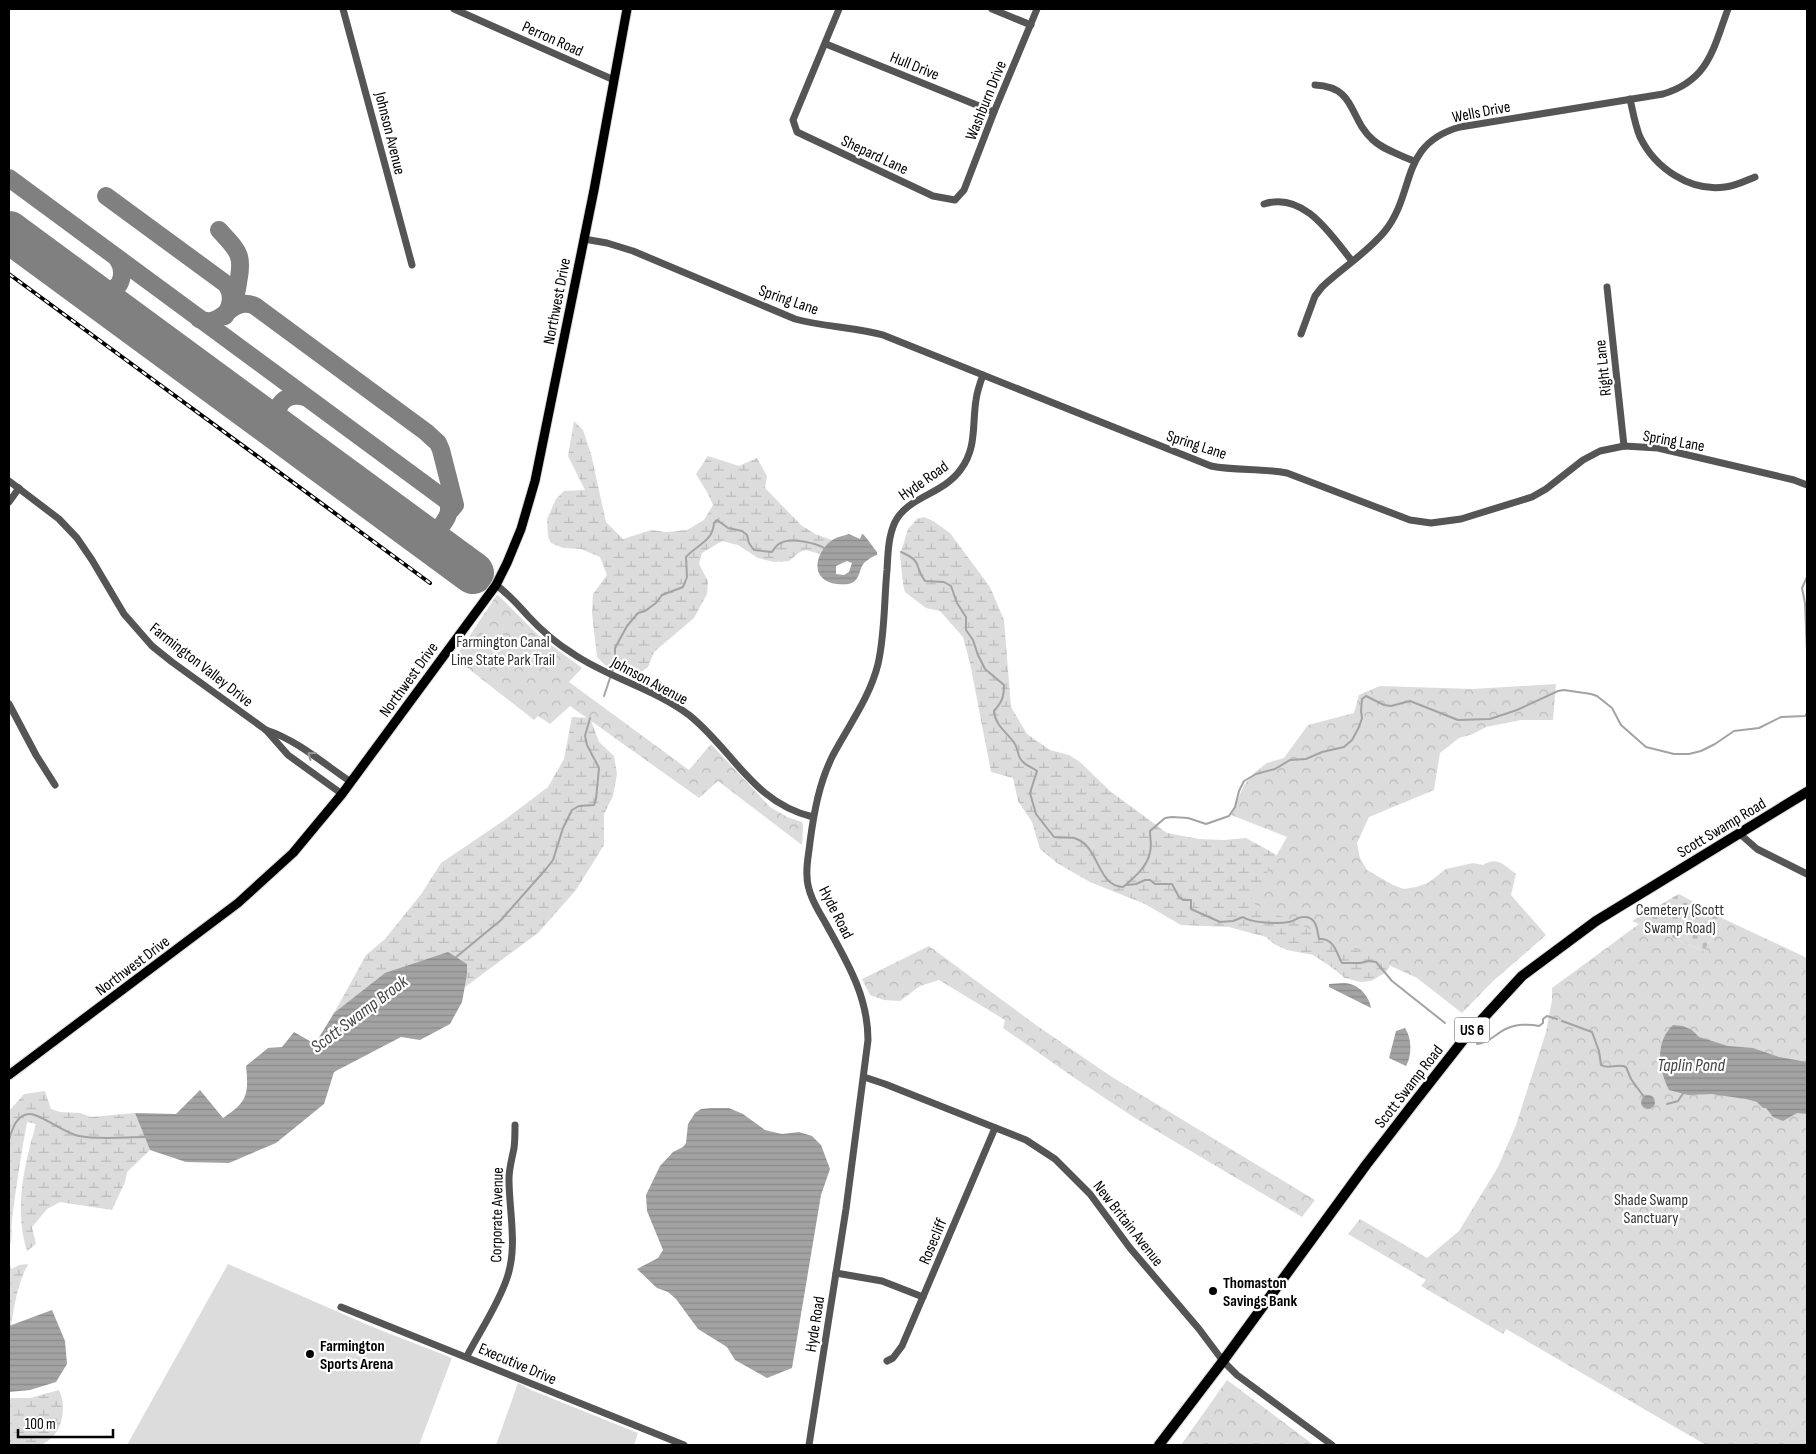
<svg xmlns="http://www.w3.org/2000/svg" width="1816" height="1454" font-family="'Sofia Sans Condensed',sans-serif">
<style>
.wetland{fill:url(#wetland-marsh)}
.cemetery{fill:url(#cemetery-stones)}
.park{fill:url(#park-crowns)}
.pitch{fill:#dcdcdc}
.water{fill:url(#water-rules);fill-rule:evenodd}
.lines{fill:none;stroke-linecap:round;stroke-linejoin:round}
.stream{stroke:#a3a3a3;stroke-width:2}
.taxiway{stroke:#808080;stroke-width:18}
.runway{stroke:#808080;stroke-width:42}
.major-casing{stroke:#dbdbdb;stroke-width:11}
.highway-casing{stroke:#dbdbdb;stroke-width:12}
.minor{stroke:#555;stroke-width:7}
.major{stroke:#000;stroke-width:9}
.highway{stroke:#000;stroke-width:10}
.rail-casing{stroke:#000;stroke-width:4}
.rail{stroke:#fff;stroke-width:2;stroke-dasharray:5.5;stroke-linecap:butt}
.oneway{stroke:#999}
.poi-dot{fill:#000;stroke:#fff;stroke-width:2}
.labels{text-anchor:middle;stroke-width:4.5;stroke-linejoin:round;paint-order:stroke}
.shield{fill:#fff;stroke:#4c4c4c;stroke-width:1}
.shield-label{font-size:15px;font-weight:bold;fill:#000}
.street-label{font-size:16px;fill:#000;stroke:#fff}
.park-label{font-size:16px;fill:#333;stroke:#fff}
.poi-label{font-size:16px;font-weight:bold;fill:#000;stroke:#fff;text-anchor:start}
.water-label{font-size:18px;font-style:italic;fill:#444;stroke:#fff}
</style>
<defs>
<pattern id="wetland-marsh" width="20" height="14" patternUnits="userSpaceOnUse" patternTransform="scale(1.25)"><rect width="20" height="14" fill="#dcdcdc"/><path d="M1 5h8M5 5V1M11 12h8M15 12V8" fill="none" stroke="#bbb"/></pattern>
<pattern id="cemetery-stones" width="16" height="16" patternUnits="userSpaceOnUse" patternTransform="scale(1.25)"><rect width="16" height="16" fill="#dcdcdc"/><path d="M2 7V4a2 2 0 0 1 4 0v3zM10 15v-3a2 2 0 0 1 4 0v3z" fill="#bbb"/></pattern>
<pattern id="park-crowns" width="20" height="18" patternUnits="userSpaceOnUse" patternTransform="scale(1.25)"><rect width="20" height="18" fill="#dcdcdc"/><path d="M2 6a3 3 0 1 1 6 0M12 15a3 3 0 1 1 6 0" fill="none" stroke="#bbb"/></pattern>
<pattern id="water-rules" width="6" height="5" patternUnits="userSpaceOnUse" patternTransform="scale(1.25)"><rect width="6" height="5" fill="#a3a3a3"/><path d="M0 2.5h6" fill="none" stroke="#8b8b8b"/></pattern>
</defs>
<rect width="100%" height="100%" fill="#fff"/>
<g class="wetland">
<path d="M574 421 583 430 591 454 606 522 623 539 651 530 667 532 687 530 704 520 713 505 707 492 696 474 708 456 739 466 757 458 767 476 765 488 801 525 815 534 832 540 820 554 806 550 800 552 789 561 774 562 758 558 738 545 722 541 702 553 699 564 708 581 707 594 694 618 654 652 648 667 636 676 606 666 597 657 592 613 593 594 607 575 600 557 581 549 563 548 551 543 548 537 547 519 556 499 564 491 585 490 568 456Z"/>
<path d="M924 517 933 521 950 533 990 587 1004 620 1011 707 1027 734 1050 750 1069 755 1080 762 1110 791 1167 833 1199 839 1224 840 1246 838 1275 854 1283 864 1390 966 1385 973 1371 981 1360 982 1345 978 1330 966 1313 955 1287 950 1274 944 1266 937 1229 927 1181 925 1145 904 1090 882 1057 863 1040 849 1032 822 1018 801 1013 778 991 772 970 663 963 637 940 611 926 608 905 592 903 584 900 555 908 529 917 519Z"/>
<path d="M572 717 590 718 599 742 614 756 617 774 613 796 604 814V845L576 890 538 933 465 987 467 975 334 1013 366 955 385 939 422 893 441 863 503 821 548 787 564 759Z"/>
<path d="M45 1091 51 1109 60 1112 80 1113 91 1117 135 1113 150 1150 127 1172 125 1182 112 1210 60 1202 47 1209 32 1227 36 1244 27 1251C14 1208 24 1166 36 1124L27 1122C21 1154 16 1187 12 1220 11 1229 13 1239 9 1247V1111L24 1094Z"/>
<path d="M28 1264C17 1286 15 1302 11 1326H9V1265L12 1269 19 1265Z"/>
<path d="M59 1390C68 1408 62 1438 40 1445 31 1448 18 1445 9 1445V1398H30Z"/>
</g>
<path class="cemetery" d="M1679 894 1724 919 1704 951 1632 921Z"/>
<g class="park">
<path d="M498 595 539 636 582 668 569 682 689 770 711 744 770 807 787 817 802 822 803 827 802 845 718 781 699 798 570 706 550 724 538 716 534 720 455 658 496 596Z"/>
<path d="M1556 684 1553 720H1521L1486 727 1473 734 1459 738 1440 753 1434 790 1369 817 1357 843 1360 858 1367 870 1393 885 1404 889 1416 887 1428 883 1446 869 1473 863 1483 865C1497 856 1504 865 1516 874L1511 895 1546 935 1492 982 1462 1013 1417 978 1250 902 1287 837 1231 815 1244 785 1254 773 1267 763 1284 758 1308 725 1354 713 1359 695 1380 686 1472 689Z"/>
<path d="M1724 919 1807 958V1445H1706L1506 1329 1503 1334 1421 1286 1426 1280 1348 1234 1360 1219 1427 1258 1459 1231 1498 1167 1516 1125 1546 1032 1552 1000V988L1639 924 1704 951Z"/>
<path d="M929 946 1036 1025 1112 1077 1315 1200 1302 1217 1135 1118 1076 1079 1003 1028 1005 1020 939 980 920 986 900 1001 884 1000 870 995 862 979Z"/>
<path d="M1227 1380 1314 1445H1181Z"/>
</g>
<g class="pitch">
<path d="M228 1264 375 1328 452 1358 419 1445H127Z"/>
<path d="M518 1383 531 1390 638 1433 634 1445H496Z"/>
</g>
<g class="water">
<path d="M849 534 860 539 862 534 864 535 877 552V555C873 556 867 560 864 563 859 569 860 579 852 583 847 585 842 584 837 584 810 581 814 554 831 541 836 537 843 536 849 534ZM847 561 852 563 849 572 844 575 836 574V566Z"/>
<path d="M448 952 467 964V975L462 1002 450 1024 420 1040 401 1037 334 1072 324 1104 276 1143 229 1163 186 1162 150 1150 135 1113 176 1114 200 1090 223 1118C247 1102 249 1095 246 1066L268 1048 282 1047 294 1032 315 1044 334 1013 385 973Z"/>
<path d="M1329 984C1335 984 1344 982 1350 984 1360 986 1370 998 1371 1008L1329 987Z"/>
<path d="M1673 1025 1683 1026 1692 1030 1699 1037 1728 1046 1753 1048 1779 1057 1807 1062V1114L1797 1113 1783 1121 1773 1117 1766 1108H1763L1757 1102 1746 1099 1711 1094 1688 1095 1669 1090C1658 1068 1655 1042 1673 1025Z"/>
<path d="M1405 1028C1412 1039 1412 1055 1406 1066L1389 1058 1396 1031Z"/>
<circle cx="1648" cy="1102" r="7"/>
<path d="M711 1108H729L743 1114 765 1130 782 1134 799 1132 812 1136 821 1145 830 1169 821 1195 792 1368 767 1378 735 1360 727 1347 698 1329 676 1299 668 1292 657 1288 637 1269 658 1258 663 1250 647 1211 646 1195 660 1166 673 1152 683 1147 686 1143 688 1124 695 1113 701 1109Z"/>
<path d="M52 1310 65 1341 67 1364 56 1382 30 1390 9 1392V1326Z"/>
</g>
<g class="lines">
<g class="stream">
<path d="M901 552C924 562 913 565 925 581L944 582 951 586 957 603 966 617V630L973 640 978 655 985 669 1004 685C1004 697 1002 702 994 711 995 726 1008 733 1015 744 1019 751 1017 757 1023 762 1027 766 1033 768 1037 771L1030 793 1036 814 1054 837C1061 838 1068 837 1074 838 1100 845 1096 886 1123 887 1134 878 1148 866 1150 852 1152 845 1150 838 1150 831L1165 818 1172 817 1188 818 1206 824 1229 816 1235 807 1239 791 1244 781 1256 774 1275 769 1290 760 1306 759 1322 752 1344 747 1352 740 1359 727 1362 718 1361 711 1362 699 1366 696 1384 705 1391 706 1410 701 1458 720 1490 719 1517 710 1558 691 1564 690 1591 694 1597 696 1612 708 1621 725 1646 747 1674 754H1689L1701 751 1715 744 1734 731 1759 728 1781 717 1805 716 1807 713"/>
<path d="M1807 577 1802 588 1805 603 1807 652"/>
<path d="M612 673 615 662V648L627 626 638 613 645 611 656 603 662 595 683 587 687 577 686 557C697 545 713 541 714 523L717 520 728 528 742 531 747 535 749 543 754 550 772 552C774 549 777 544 781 543 791 537 816 543 826 549"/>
<path d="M604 696 610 678"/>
<path d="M1127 885 1136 884 1145 880H1150L1155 884H1172L1179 897 1183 900H1191V909L1220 922 1233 921 1243 917C1250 923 1279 924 1289 922 1294 921 1298 917 1303 917 1317 916 1317 930 1319 939 1334 938 1336 952 1342 963H1360L1369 961 1376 962 1392 981 1445 1023"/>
<path d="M455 958 501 920 546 869 553 860 563 828 572 810 579 806 594 805 596 799 599 768 587 745 585 736 590 718"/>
<path d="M1562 1021 1592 1032 1599 1051 1601 1065C1609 1070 1617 1063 1626 1067L1631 1079 1644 1097"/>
<path d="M1477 1044C1490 1043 1497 1032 1508 1028 1517 1024 1530 1024 1539 1026L1543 1023V1019L1547 1016 1557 1019"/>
<path d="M1667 1104 1678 1101 1684 1092"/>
<path d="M9 1140C12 1130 16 1115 29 1114 40 1113 63 1133 79 1136 98 1140 126 1137 145 1137"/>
</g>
<g class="taxiway">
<path d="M9 178 446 500C457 513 437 530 429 541"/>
<path d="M106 196 226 284C234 295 231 305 225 316"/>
<path d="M219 230C238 251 244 254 238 283 237 290 236 297 233 303"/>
<path d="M117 286C112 298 114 305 121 315"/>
<path d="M88 291C92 292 97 293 101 294 121 294 128 272 116 257"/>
<path d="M199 319C224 330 229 295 255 306L426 432 438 443 441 450 455 505 451 510"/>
<path d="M253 411 269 412 279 406"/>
<path d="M285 435C268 417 279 390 305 397"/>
</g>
<path class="runway" d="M9 232 473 573"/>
<g class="major-casing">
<path id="major" d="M9 1075 238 903 293 853 342 794 496 585 507 563 521 529 535 481 594 190 627 9"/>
</g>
<g class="highway-casing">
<path id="highway" d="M1159 1445 1223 1361 1366 1165 1413 1104 1464 1039 1522 976 1596 921 1807 792"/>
</g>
<g class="minor">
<path d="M343 9 412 265"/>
<path d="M454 9 614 80"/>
<path d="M839 9 793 120 797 132 933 196 955 200 964 190 994 112 1037 9"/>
<path d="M992 9 1031 25"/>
<path d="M826 44 994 112"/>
<path d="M1315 85C1357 87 1348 118 1373 140 1384 150 1400 155 1414 161"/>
<path d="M1630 99C1633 112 1635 125 1640 137 1655 168 1690 192 1725 187 1736 186 1745 181 1755 177"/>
<path d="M1264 204C1304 191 1331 235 1352 261"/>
<path d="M584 239 607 243 633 251 795 319C824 327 854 327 883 335L1211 466C1236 471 1261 468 1287 473L1410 520 1431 523 1461 519 1532 497 1546 489 1583 460 1600 451 1624 446 1658 448 1794 480 1807 485"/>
<path d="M1607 287 1624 446"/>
<path d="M1301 334 1315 296 1322 287C1342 268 1367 253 1385 231 1416 192 1399 144 1460 127L1663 94C1709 80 1713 49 1728 9"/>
<path d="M9 481 59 519 77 538 92 560 124 614 152 646 172 662 266 730 288 755 342 794"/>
<path d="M9 502 19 488"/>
<path d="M496 585C509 594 518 605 528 616 541 630 556 643 572 653 608 678 653 688 689 715 733 750 753 803 813 817"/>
<path d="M9 704 36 755 55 785"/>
<path d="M266 730C297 740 324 764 351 782"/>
<path d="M1740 834 1757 849 1807 874"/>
<path d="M864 1077 885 1084 1026 1140 1055 1159 1090 1194 1130 1248 1199 1329 1223 1361 1237 1375 1332 1445"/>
<path d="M836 1273 882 1281 923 1297"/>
<path d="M341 1307 684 1445"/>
<path d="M467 1356C480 1331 498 1305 507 1278 518 1246 509 1212 509 1179 509 1168 512 1159 514 1148 515 1141 515 1133 515 1125"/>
<path d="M887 1361 893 1358 902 1346 995 1128"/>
<path d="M809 1445 846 1209 868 1040C868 996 847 962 826 924 818 910 807 893 807 876 806 865 809 853 810 842 814 812 819 783 833 755 849 725 870 697 878 664 885 634 884 601 887 570 888 554 888 537 895 522 908 496 943 495 961 469 977 447 972 425 976 400 977 392 980 383 983 375"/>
</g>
<use href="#major" class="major"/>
<use href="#highway" class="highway"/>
<g class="rail-casing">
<path id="rail" d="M9 274 430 583"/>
</g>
<use href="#rail" class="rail"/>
</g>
<defs><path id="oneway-chevron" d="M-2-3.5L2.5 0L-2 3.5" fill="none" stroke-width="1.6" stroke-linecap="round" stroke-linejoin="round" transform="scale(1.25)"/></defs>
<use class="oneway" href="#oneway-chevron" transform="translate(311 755) rotate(-144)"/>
<g class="poi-dot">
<circle cx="1213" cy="1291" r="5"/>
<circle cx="310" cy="1354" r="5"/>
</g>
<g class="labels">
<rect class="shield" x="1454.5" y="1017.5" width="35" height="25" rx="4"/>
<g class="shield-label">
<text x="1472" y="1035">US 6</text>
</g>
<g class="street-label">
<text transform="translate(553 38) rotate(24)" y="6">Perron Road</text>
<text transform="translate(915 65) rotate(22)" y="6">Hull Drive</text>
<text transform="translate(985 100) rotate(-68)" y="6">Washburn Drive</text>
<text transform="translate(1481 111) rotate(-11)" y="6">Wells Drive</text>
<text transform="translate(391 133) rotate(76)" y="6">Johnson Avenue</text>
<text transform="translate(875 154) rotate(25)" y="6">Shepard Lane</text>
<text transform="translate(789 299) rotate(19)" y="6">Spring Lane</text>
<text transform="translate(556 301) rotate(-79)" y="6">Northwest Drive</text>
<text transform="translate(1602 368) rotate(-96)" y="6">Right Lane</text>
<text transform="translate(1674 440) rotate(10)" y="6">Spring Lane</text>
<text transform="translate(1197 444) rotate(18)" y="6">Spring Lane</text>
<text transform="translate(923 480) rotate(-35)" y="6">Hyde Road</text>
<text transform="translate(202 664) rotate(38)" y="6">Farmington Valley Drive</text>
<text transform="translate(408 679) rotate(-54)" y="6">Northwest Drive</text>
<text transform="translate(650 680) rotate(28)" y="6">Johnson Avenue</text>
<text transform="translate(1721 827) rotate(-31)" y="6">Scott Swamp Road</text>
<text transform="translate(837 912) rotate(63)" y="6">Hyde Road</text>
<text transform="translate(132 965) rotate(-37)" y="6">Northwest Drive</text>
<text transform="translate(1408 1086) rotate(-52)" y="6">Scott Swamp Road</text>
<text transform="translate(496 1215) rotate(-89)" y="6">Corporate Avenue</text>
<text transform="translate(1129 1223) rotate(52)" y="6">New Britain Avenue</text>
<text transform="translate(932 1241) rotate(-67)" y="6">Rosecliff</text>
<text transform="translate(814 1324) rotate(-81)" y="6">Hyde Road</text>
<text transform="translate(518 1363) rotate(23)" y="6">Executive Drive</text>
</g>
<g class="park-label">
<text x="503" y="647">Farmington Canal<tspan x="503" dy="18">Line State Park Trail</tspan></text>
<text x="1680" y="915">Cemetery (Scott<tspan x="1680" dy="18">Swamp Road)</tspan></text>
<text x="1651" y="1205">Shade Swamp<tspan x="1651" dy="18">Sanctuary</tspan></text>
</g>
<g class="poi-label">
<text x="1223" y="1288">Thomaston<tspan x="1223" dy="18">Savings Bank</tspan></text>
<text x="320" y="1351">Farmington<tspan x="320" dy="18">Sports Arena</tspan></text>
</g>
<g class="water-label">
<text transform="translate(359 1014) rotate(-37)" y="6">Scott Swamp Brook</text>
<text x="1691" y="1071">Taplin Pond</text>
</g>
</g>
<rect width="1816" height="1454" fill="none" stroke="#000000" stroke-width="20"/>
<path d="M18 1429v8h95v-8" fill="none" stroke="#000000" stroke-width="2.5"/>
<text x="25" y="1429" font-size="15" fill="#000000" stroke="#ffffff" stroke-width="4" paint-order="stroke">100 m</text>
</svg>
